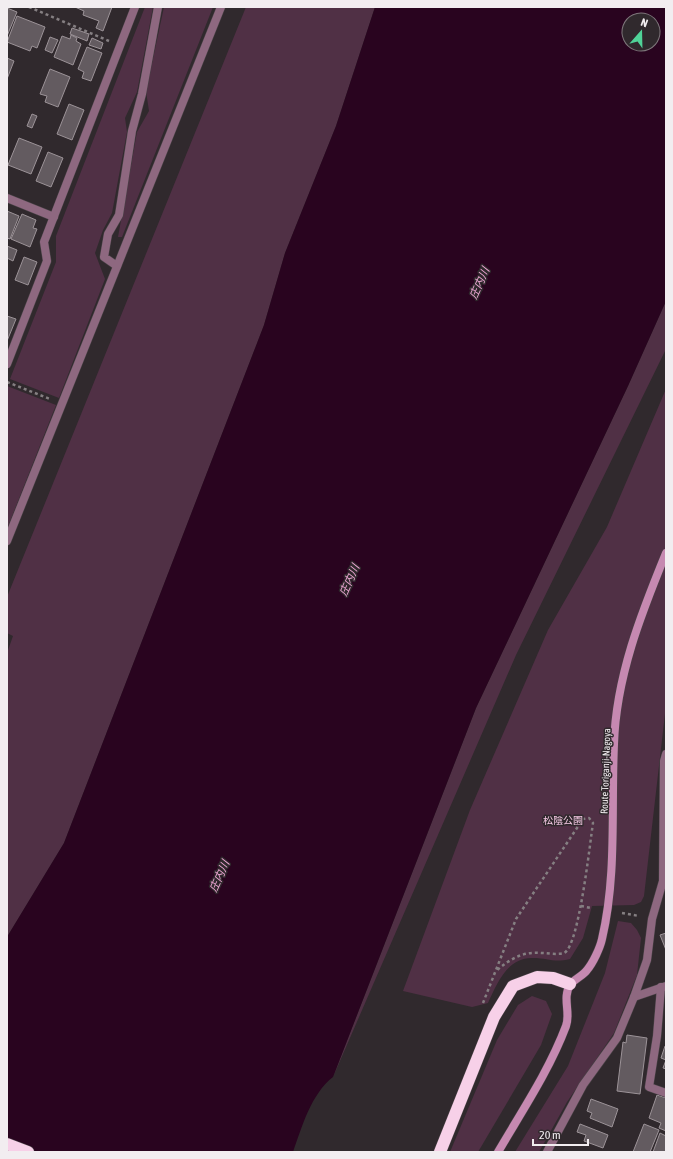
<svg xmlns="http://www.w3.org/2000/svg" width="673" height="1159" font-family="'Asap Condensed','Noto Sans JP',sans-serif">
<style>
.green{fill:#503045}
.water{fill:#29041f;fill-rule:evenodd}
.building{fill:#635b60;stroke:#9c9398}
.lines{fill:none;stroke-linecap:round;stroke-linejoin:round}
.street-casing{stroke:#4b4448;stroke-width:9}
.secondary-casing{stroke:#4b4448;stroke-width:9}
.highway-casing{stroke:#4b4448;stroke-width:13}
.path{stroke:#857f82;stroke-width:2.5;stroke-dasharray:3 3;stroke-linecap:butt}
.street{stroke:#8e6880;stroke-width:8}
.secondary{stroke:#c689b1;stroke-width:8}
.highway{stroke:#f7d0e8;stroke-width:12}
.labels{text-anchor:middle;stroke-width:3;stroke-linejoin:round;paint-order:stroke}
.street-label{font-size:10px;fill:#f2edf0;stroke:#30292d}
.park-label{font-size:10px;fill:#f7cae6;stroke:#30292d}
.water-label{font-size:11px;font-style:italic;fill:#f1a8d7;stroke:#30292d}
</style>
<rect width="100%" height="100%" fill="#30292d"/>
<g class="green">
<path d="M145 7H153L137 92 125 118 127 132 112 213 103 230 95 253 105 279 59 398 10 379 56 262V236Z"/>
<path d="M164 7H213L122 237H118L137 132 149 111 146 91Z"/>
<path d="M246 7H375L336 126 285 253 264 325 64 843 7 937V653L13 636 7 633V597Z"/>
<path d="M666 301V349L516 655 333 1077 476 708 628 386Z"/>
<path d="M7 386 56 405 7 529Z"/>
<path d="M666 389V705L644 896 641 902 634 905 592 906 583 938 570 959C554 963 548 958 533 958 507 957 497 984 488 1003L472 1007 403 991 470 810 548 630 607 527Z"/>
<path d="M618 921 631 923 637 930 641 938 637 975 614 1033 567 1102 539 1152H515L568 1066 605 973Z"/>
<path d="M532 996 546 1001 552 1014 541 1045 478 1152H450L497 1040 518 1005Z"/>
</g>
<path class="water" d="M375 7H666V301L628 386 476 708 333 1077C311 1094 302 1127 293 1152H7V937L64 843 264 325 285 253 336 126ZM629 20H653V44H629Z"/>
<g class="building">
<path d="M75 7H112L103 31 96 28 99 21 83 15 84 11Z"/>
<path d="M7 8 17 12 7 36Z"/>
<path d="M17 16 45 27 37 48 32 46 30 51 7 42Z"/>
<path d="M72 28 89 34 87 41 70 34Z"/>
<path d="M71 35 77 38 76 41 81 44 73 65 54 57 62 36 70 39Z"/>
<path d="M50 37 58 40 52 53 45 50Z"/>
<path d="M92 38 103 43 101 49 89 45Z"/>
<path d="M87 47 102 53 91 81 82 78 84 72 78 69Z"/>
<path d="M7 58 14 61 7 79Z"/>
<path d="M50 69 70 77 58 107 45 102 47 96 40 94Z"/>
<path d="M69 104 84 110 72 140 57 134Z"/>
<path d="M32 114 37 116 32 128 27 126Z"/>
<path d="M19 138 42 147 31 174 8 165Z"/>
<path d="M48 152 63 158 51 187 36 181Z"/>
<path d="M7 211 19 216 10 239 7 238Z"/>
<path d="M22 214 36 220 33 228 37 229 30 247 11 239Z"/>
<path d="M7 246 17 250 13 261 7 258Z"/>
<path d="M24 257 37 262 28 285 15 280Z"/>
<path d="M7 316 16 319 7 341Z"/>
<path d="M666 933V950L660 935Z"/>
<path d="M627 1035 647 1038 640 1094 617 1091 623 1042 626 1043Z"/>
<path d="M665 1046 666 1047V1069L663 1068 666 1060 661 1058Z"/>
<path d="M657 1095 666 1098V1131L659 1128 661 1123 649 1118Z"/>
<path d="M591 1099 618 1109 612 1127 590 1118 592 1113 587 1111Z"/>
<path d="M580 1124 608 1135 603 1148 584 1141 586 1135 577 1132Z"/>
<path d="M644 1124 659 1130 650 1152H633Z"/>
<path d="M660 1133 666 1136V1152H653Z"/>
</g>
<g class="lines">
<g class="street-casing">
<g id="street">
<path d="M7 198 54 217"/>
<path d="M117 266 104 257 108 234 119 215 132 131 142 94 158 7"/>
<path d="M7 364 47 261 44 242 135 7"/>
<path d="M7 541 221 7"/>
<path d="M666 754 664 761 663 881 652 919 647 960 634 997 666 986"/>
<path d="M661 987 657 1036 649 1087 666 1093"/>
<path d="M547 1152 583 1085 617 1038 634 997"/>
</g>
</g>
<g class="secondary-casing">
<path id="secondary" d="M498 1152C522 1111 549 1071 566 1026 571 1013 562 998 570 985 574 979 583 976 587 970 593 963 600 948 602 939 617 875 611 809 614 744 616 677 641 614 666 553"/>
</g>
<g class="highway-casing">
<g id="highway">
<path d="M7 1144 28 1152"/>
<path d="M440 1152 494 1017 513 986 537 977 553 978 570 984"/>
</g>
</g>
<g class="path">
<path d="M29 7 109 41"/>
<path d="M7 382 50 399"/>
<path d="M581 906 591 908"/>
<path d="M622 913 639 916"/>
<path d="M483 1003 516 919 583 819 589 818 593 823C590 842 579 947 564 953 557 955 549 953 542 953 523 951 510 959 496 971"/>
</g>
<use href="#street" class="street"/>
<use href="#secondary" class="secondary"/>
<use href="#highway" class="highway"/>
</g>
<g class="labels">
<g class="street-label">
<text transform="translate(605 771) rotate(-88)" y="4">Route Toriganji-Nagoya</text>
</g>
<g class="park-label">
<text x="563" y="824">松陰公園</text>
</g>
<g class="water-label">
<text transform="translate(479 283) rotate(-66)" y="4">庄内川</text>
<text transform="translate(349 580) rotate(-66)" y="4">庄内川</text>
<text transform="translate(219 876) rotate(-66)" y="4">庄内川</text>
</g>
</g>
<rect width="673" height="1159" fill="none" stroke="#f2edf0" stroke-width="16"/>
<g transform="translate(641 32) rotate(20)"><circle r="19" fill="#30292d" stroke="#7e777b"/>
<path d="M0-3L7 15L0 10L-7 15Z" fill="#50d398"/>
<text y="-6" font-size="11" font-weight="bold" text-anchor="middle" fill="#f2edf0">N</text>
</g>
<path d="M533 1139v6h55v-6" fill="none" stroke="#f2edf0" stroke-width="2"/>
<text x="539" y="1139" font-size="12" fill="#f2edf0" stroke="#30292d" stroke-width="3" paint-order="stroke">20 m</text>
</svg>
